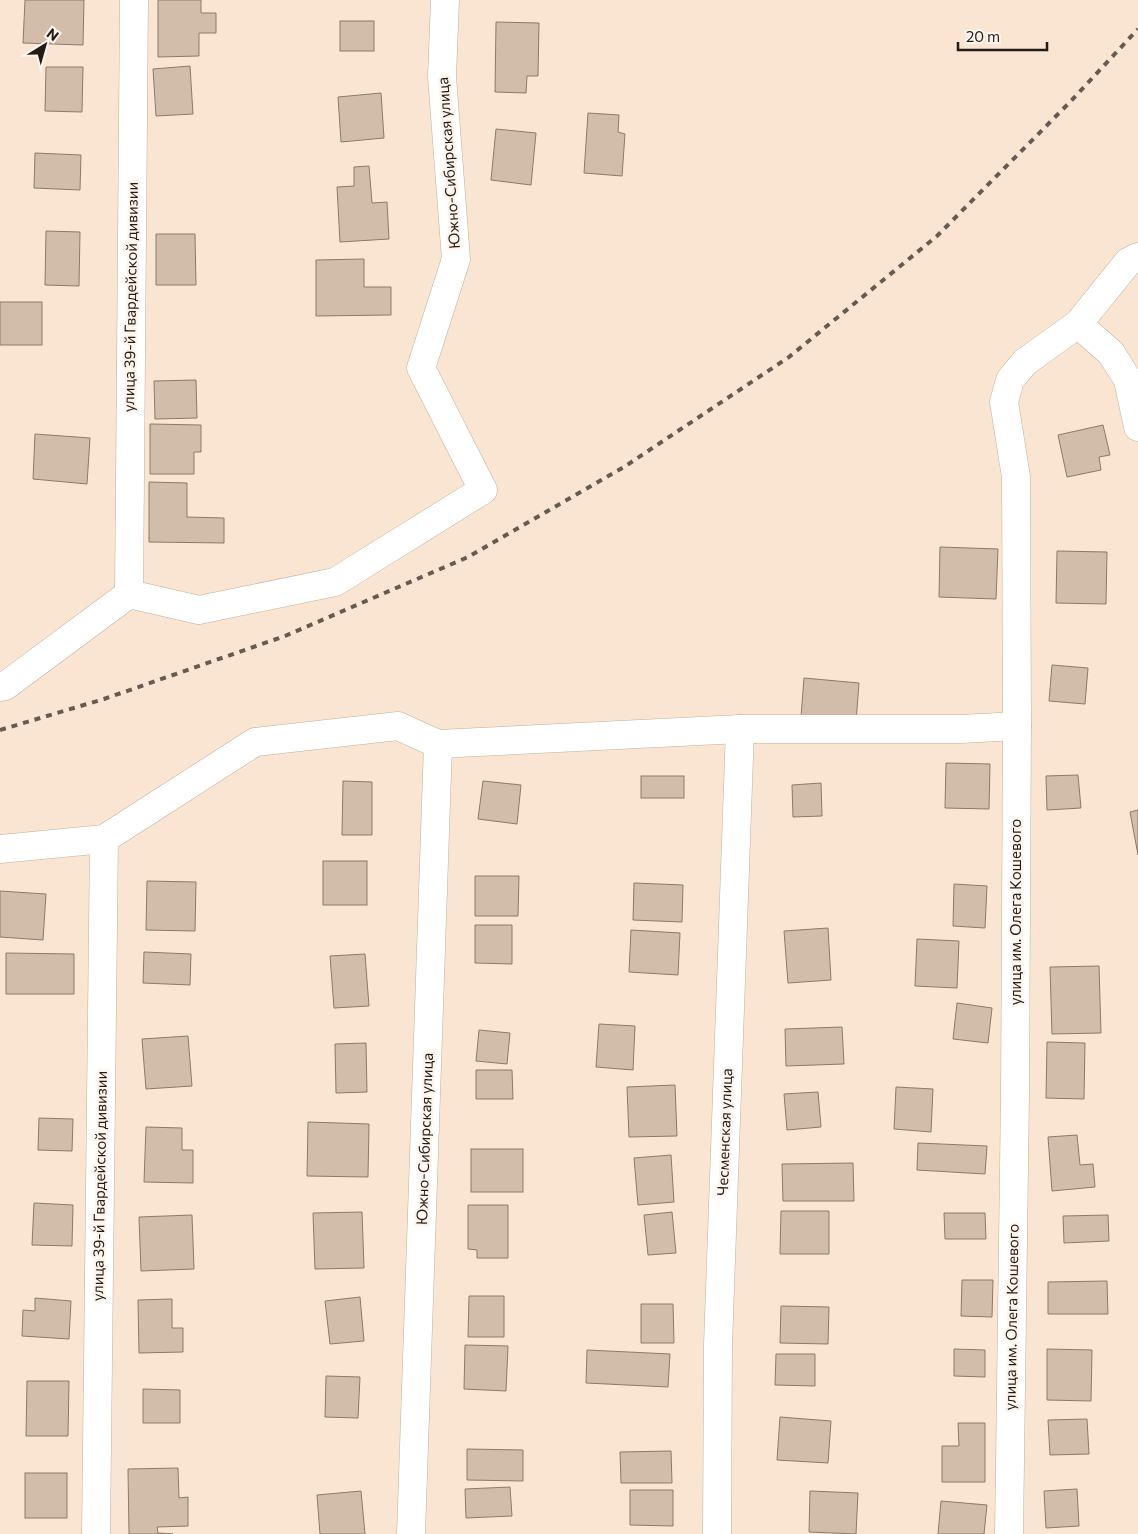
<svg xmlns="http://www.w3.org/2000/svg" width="1138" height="1534" font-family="Commissioner,sans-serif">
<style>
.building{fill:#d1bdaa;stroke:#8c7a68}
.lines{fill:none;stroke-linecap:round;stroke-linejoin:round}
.minor-casing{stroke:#c2af9c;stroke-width:29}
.minor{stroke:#fff;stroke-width:28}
.rail{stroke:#675b51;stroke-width:4;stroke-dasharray:6 6;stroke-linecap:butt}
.labels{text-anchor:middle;stroke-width:5;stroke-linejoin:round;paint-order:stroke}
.street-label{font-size:15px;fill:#231c15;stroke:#fdf5ed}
</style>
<rect width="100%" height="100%" fill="#fae5d2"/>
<g class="building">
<path d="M25 0H84L83 45 23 43Z"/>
<path d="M158 0H201V13H216V33H199V56L158 57Z"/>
<rect x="340" y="21" width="34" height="30"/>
<path d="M496 22 539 23 538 76H527L526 93 495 92Z"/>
<path d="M190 66 193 114 156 116 153 69Z"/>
<path d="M46 67H83L82 112 45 111Z"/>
<path d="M381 93 384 138 341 142 338 97Z"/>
<path d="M588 113 619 115 618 132 625 134 622 176 584 173Z"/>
<path d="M496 129 536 133 531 185 491 180Z"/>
<path d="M35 153 81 155 80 190 34 188Z"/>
<path d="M369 166 372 203 387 202 389 239 340 242 337 187 354 186V167Z"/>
<path d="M46 231 80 232 79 286 45 285Z"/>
<path d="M156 234H195L196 285H156Z"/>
<path d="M364 259V287H391V315L316 316V260Z"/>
<rect x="0" y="302" width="42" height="43"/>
<path d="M196 380 197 418 155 419 154 381Z"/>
<path d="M150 424 201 425V452H194V474H150Z"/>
<path d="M1103 425 1110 455 1099 457 1101 470 1067 477 1058 435Z"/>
<path d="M35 434 90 438 87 484 33 479Z"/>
<path d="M149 482 187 483V517L224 518V543L149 542Z"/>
<path d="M940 547 998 549 996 599 939 597Z"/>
<path d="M1057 551 1107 552 1106 604 1056 603Z"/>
<path d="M1052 665 1088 668 1085 704 1049 701Z"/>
<path d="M804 678 859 683 856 722 801 717Z"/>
<path d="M946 763 990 764 989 809 945 808Z"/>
<path d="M1078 775 1081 808 1047 810 1046 776Z"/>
<rect x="641" y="776" width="43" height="22"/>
<path d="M343 781 372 782V835H342Z"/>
<path d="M483 781 521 785 517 824 478 819Z"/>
<path d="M821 783 822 816 793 817 792 785Z"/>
<path d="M1138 810V855L1130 812Z"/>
<rect x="323" y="861" width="44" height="44"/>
<path d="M475 876H519L518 916H475Z"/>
<path d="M147 881 196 882 195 931 146 930Z"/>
<path d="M634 883 683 885 682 922 633 920Z"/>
<path d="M954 884 987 886 985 928 953 926Z"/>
<path d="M0 891 46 894 43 940 0 937Z"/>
<path d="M475 925H512V964L475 963Z"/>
<path d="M828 928 831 980 788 983 784 931Z"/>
<path d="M631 930 680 933 678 975 629 972Z"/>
<path d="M917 939 959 941 957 988 915 986Z"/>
<path d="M144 952 191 954 190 985 143 983Z"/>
<path d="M6 953 74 954V994H6Z"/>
<path d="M365 954 369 1006 334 1008 330 956Z"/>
<path d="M1099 966 1101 1033 1052 1034 1050 967Z"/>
<path d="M957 1003 992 1008 988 1043 953 1039Z"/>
<path d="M599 1024 635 1026 633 1070 596 1067Z"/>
<path d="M842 1027 844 1064 786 1066 785 1029Z"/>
<path d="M479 1030 510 1033 507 1064 476 1061Z"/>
<path d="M188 1036 192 1086 146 1089 142 1039Z"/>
<path d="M1047 1042 1085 1043 1084 1099 1046 1098Z"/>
<path d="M366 1043 367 1092 336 1093 335 1044Z"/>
<path d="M476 1070H512L513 1099H476Z"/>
<path d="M675 1085 677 1136 629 1137 627 1087Z"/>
<path d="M896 1087 933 1089 931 1132 894 1129Z"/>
<path d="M818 1092 821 1127 787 1130 784 1094Z"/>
<path d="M39 1118 73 1119 72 1151 38 1150Z"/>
<path d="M308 1122 369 1124 368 1177 307 1176Z"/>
<path d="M146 1127 182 1128V1150H193V1183L144 1182Z"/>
<path d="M1077 1135 1080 1165 1093 1164 1095 1187 1052 1191 1048 1137Z"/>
<path d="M918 1143 987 1146 985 1174 917 1170Z"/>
<rect x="471" y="1149" width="52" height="43"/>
<path d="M671 1155 674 1202 638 1205 634 1158Z"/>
<path d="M853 1163 854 1201H783L782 1164Z"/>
<path d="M34 1203 73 1205 72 1246 32 1245Z"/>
<path d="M468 1205H508V1258H477V1250L468 1249Z"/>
<path d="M781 1211H829V1254H780Z"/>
<path d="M362 1212 364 1268 315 1269 313 1213Z"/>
<path d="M672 1212 676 1253 648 1255 644 1215Z"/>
<path d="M944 1213H985L986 1239H945Z"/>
<path d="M192 1215 194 1269 141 1271 139 1217Z"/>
<path d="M1108 1215 1109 1241 1064 1243 1063 1216Z"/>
<path d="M962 1280H993L992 1317 961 1316Z"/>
<path d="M1107 1281 1108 1314H1048V1282Z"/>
<path d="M469 1296H504V1337H468Z"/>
<path d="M360 1297 364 1341 330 1344 325 1301Z"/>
<path d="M35 1298 71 1301 69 1339 22 1336 23 1310 35 1311Z"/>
<path d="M172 1299V1328H183V1352L139 1353 138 1300Z"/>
<path d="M641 1304H673L674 1343H641Z"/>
<path d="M781 1306 829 1307 828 1344 780 1343Z"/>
<path d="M465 1345 508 1346 506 1391 464 1389Z"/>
<path d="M954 1349 985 1350V1377L954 1376Z"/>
<path d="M1047 1349 1092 1350 1091 1401 1047 1400Z"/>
<path d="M587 1350 670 1354 668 1387 586 1383Z"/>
<path d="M776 1354H815V1386L775 1385Z"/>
<path d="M326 1376 360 1377 358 1418 325 1417Z"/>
<path d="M27 1381H69L68 1436H26Z"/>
<path d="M143 1389 180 1390V1423H143Z"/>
<path d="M780 1417 831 1421 828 1463 777 1460Z"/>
<path d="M1087 1419 1089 1454 1050 1455 1048 1420Z"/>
<path d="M958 1423H985V1482H942V1446H959Z"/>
<path d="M467 1449 523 1450V1481L467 1480Z"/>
<path d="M671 1451 672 1483H621L620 1452Z"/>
<path d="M178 1468 179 1498 188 1497V1526L157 1527 158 1533 173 1534H129L128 1469Z"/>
<rect x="25" y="1473" width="42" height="45"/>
<path d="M510 1487 512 1516 466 1518 465 1489Z"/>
<path d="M1077 1489 1079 1526 1046 1528 1044 1491Z"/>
<path d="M630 1490H673V1526L630 1525Z"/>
<path d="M361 1491 365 1534H320L317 1495Z"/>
<path d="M810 1491 858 1493 856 1534 809 1532Z"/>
<path d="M941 1501 987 1505 984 1534H938Z"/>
</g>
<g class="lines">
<g class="minor-casing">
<g id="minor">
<path d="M1078 324 1111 353 1128 380 1138 427"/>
<path d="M129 594 199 610 335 582 483 490 421 368 456 259 442 77 445 0"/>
<path d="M129 594 134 0"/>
<path d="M0 687 5 686 129 594"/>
<path d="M0 849 104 839 255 742 398 726 438 744 740 729H961L1017 726"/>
<path d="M96 1534 104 839"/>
<path d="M411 1534 438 744"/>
<path d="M717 1534 718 1345 740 729"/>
<path d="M1009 1534 1015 1095 1017 726 1016 477 1004 402 1010 380 1025 362 1078 324 1128 262 1138 257"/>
</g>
</g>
<use href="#minor" class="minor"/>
<path class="rail" d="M0 730 104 699 285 636 468 557 624 467 789 357 937 236 1071 101 1138 29"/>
</g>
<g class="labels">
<g class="street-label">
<text transform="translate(449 163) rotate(-94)" y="5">Южно-Сибирская улица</text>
<text transform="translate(131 297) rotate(-89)" y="5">улица 39-й Гвардейской дивизии</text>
<text transform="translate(1016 912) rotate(-90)" y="5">улица им. Олега Кошевого</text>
<text transform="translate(725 1132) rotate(-88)" y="5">Чесменская улица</text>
<text transform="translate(425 1139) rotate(-88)" y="5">Южно-Сибирская улица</text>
<text transform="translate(100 1186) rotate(-89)" y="5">улица 39-й Гвардейской дивизии</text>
<text transform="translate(1012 1317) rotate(-89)" y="5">улица им. Олега Кошевого</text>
</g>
</g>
<g transform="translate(45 45) rotate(37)" stroke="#fdf5ed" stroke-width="4" paint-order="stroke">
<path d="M0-4L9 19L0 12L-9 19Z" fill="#231c15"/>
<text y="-8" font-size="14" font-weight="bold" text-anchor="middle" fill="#231c15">N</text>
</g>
<path d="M958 42v8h89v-8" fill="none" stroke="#231c15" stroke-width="2.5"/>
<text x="966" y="42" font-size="15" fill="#231c15" stroke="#fdf5ed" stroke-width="4" paint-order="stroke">20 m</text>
</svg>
